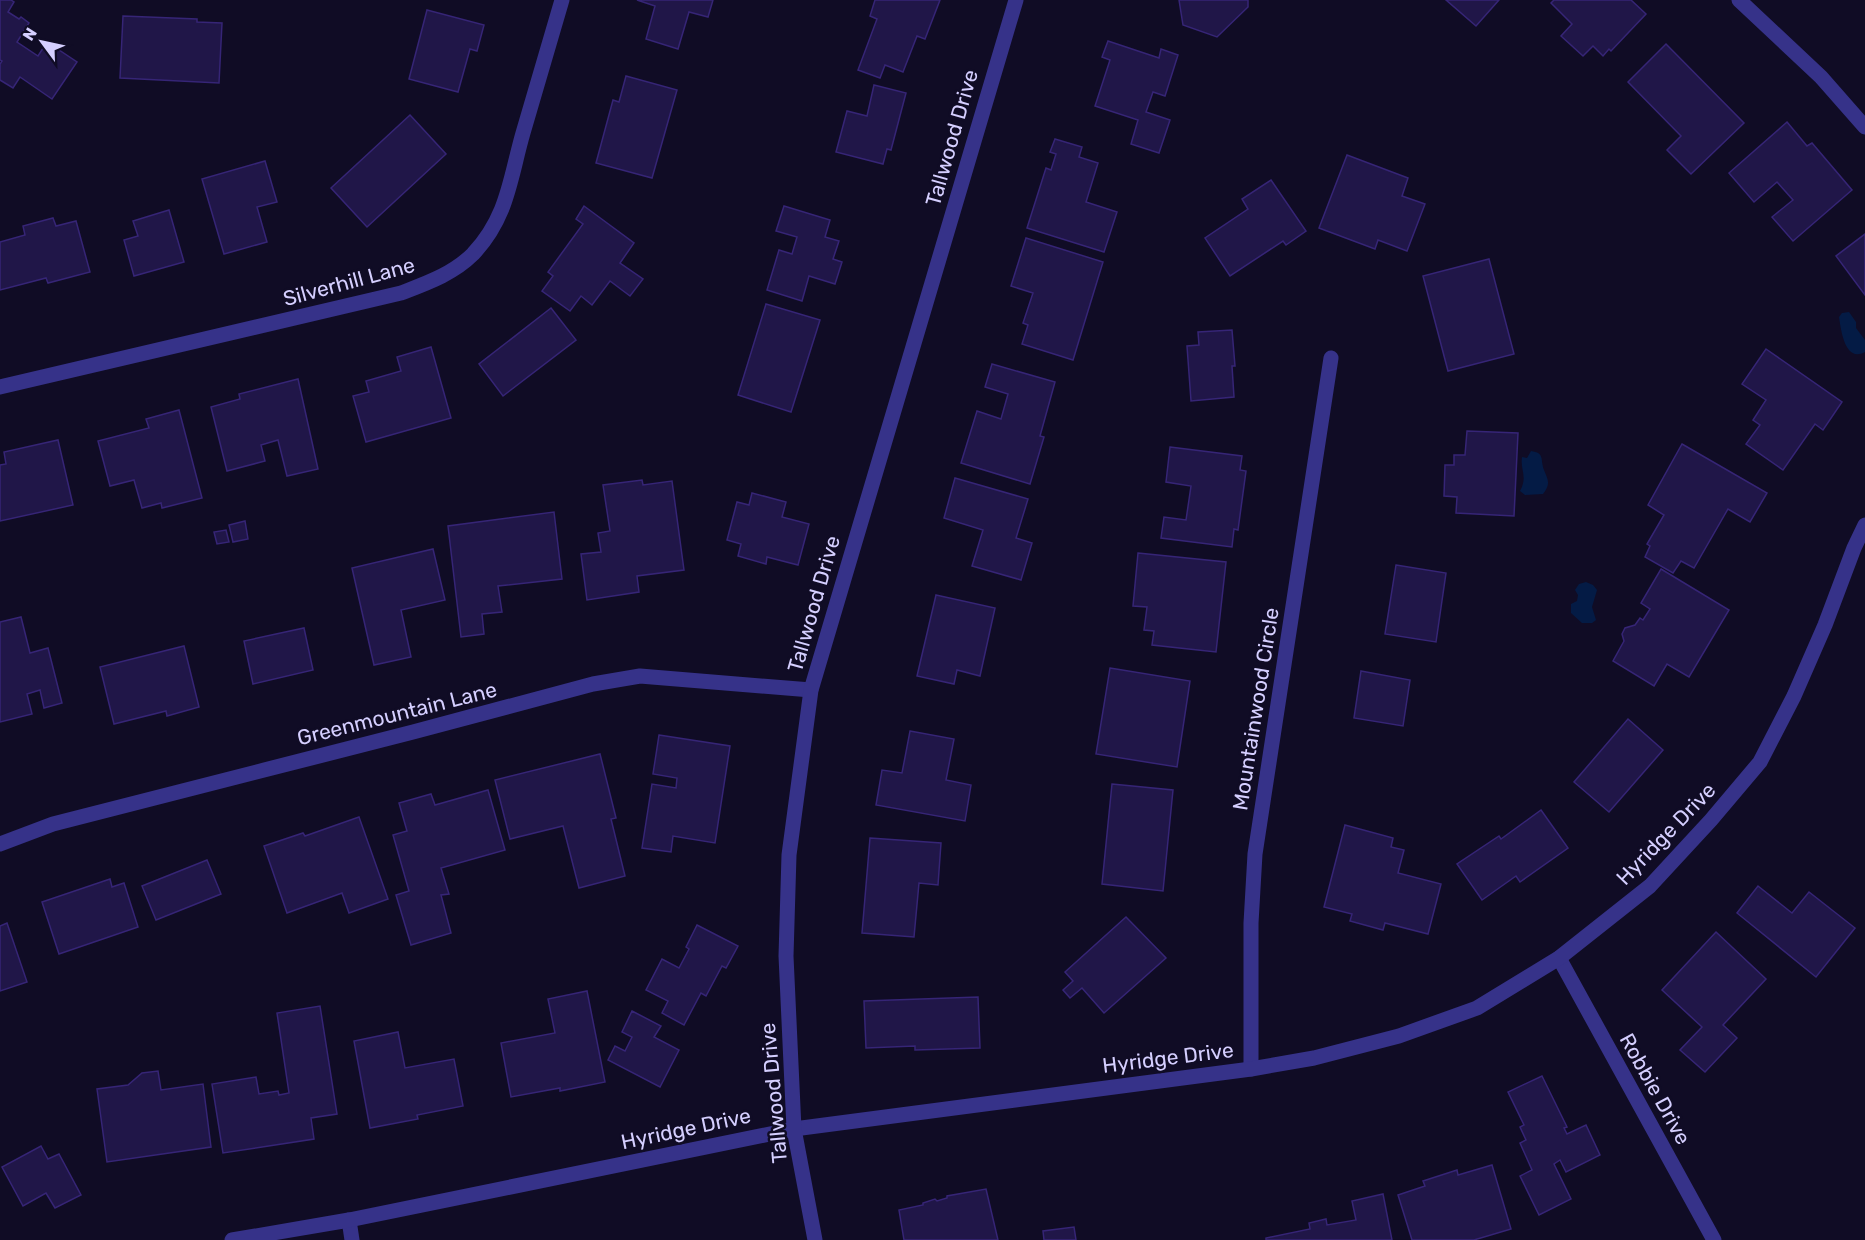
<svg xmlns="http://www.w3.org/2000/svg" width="1865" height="1240" font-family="Rubik,sans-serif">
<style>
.water{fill:#041b45}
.building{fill:#201648;stroke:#362576;stroke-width:1.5}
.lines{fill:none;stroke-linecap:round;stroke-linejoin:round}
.street{stroke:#363289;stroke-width:15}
.labels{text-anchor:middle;stroke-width:5;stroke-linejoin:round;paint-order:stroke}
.street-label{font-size:21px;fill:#d5cfff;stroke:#100c25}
</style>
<rect width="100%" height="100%" fill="#100c25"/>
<g class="water">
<path d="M1849 312 1856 322V328L1865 340V352C1845 363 1841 330 1839 317L1842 313Z"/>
<path d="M1531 451C1545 453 1540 459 1544 470 1548 480 1551 484 1543 494L1525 495 1520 491C1528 476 1520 471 1522 457L1527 458Z"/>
<path d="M1586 582 1593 585 1597 590 1592 607 1596 620 1592 623H1582L1571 613V604L1577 601 1578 595 1575 590 1579 584Z"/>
</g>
<g class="building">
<path d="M0 0H11L14 2 8 12 19 19 21 17 29 23 17 42 38 56 47 42 77 62 52 99 20 77 13 88 0 80V64L2 61 0 60Z"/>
<path d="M637 0H713L708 17 689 12 678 49 646 39 655 6Z"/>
<path d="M875 0H940L925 39 917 36 903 72 885 65 880 78 858 70 877 19 870 16Z"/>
<path d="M1179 0H1248V7L1217 37 1183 25Z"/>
<path d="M1446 0H1499L1476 26Z"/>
<path d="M1554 0H1631L1646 14 1611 51 1609 49 1603 56 1593 46 1583 56 1561 36 1572 24 1551 3Z"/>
<path d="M427 10 484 25 477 51 470 49 458 92 409 79Z"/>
<path d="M123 16 197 19V22L222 23 219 83 120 78Z"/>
<path d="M1108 41 1159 58 1161 49 1178 55 1165 96 1153 92 1146 112 1170 120 1159 153 1131 144 1138 120 1095 106 1110 60 1102 57Z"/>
<path d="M1666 44 1744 123 1691 174 1667 150 1681 136 1628 82Z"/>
<path d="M626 76 677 90 652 178 596 163 613 100 619 102Z"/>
<path d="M874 85 906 93 891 150 887 149 883 164 836 152 847 111 867 116Z"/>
<path d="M410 115 446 154 367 227 331 188Z"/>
<path d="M1787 122 1807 146 1812 143 1852 190 1793 241 1772 217 1793 200 1777 182 1754 202 1729 173Z"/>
<path d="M1055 139 1082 147 1079 157 1098 163 1086 202 1117 212 1104 252 1027 228 1046 168 1051 170 1056 154 1050 152Z"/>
<path d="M1347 155 1408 178 1402 196 1425 204 1407 251 1378 240 1375 249 1319 228Z"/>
<path d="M265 161 277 202 257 207 267 242 224 254 202 179Z"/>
<path d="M1271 180 1306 231 1286 245 1283 241 1230 276 1205 238 1248 209 1242 199Z"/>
<path d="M584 206 634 243 620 263 643 279 630 296 610 281 592 305 581 296 570 311 542 291 553 276 548 272 583 224 576 219Z"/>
<path d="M784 206 830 220 825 237 839 241 833 259 842 262 835 284 809 276 802 301 767 290 779 250 792 254 797 237 776 231Z"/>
<path d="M169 210 184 262 134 276 124 240 138 236 133 221Z"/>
<path d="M53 218 56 226 76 221 90 272 48 283 46 278 0 290V242L25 235 23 226Z"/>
<path d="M1865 234V295L1836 256Z"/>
<path d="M1026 238 1103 262 1073 360 1022 344 1028 325 1023 323 1033 293 1011 286Z"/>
<path d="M1489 259 1514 354 1448 371 1423 276Z"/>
<path d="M766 304 820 320 791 412 738 395Z"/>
<path d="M551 308 576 340 503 396 479 364Z"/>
<path d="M1232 330 1235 366H1232L1234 397 1191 401 1187 346 1199 345 1198 332Z"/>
<path d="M431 347 451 418 366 442 353 396 369 392 366 381 401 371 397 357Z"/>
<path d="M1766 349 1842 402 1823 430 1815 424 1783 470 1746 444 1760 425 1753 420 1766 400 1742 384Z"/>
<path d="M992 364 1055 382 1040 436 1044 437 1030 484 961 463 977 411 1001 419 1008 394 985 387Z"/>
<path d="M298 379 318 469 287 476 278 440 261 445 265 461 227 471 211 407 240 399 239 394Z"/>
<path d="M179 410 202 498 162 508 161 503 142 508 134 480 110 486 98 441 149 428 146 419Z"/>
<path d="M1467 431 1518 433 1514 516 1456 513 1457 497 1444 496 1445 465H1454V455H1465Z"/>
<path d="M58 440 73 505 0 521V465L6 464 4 452Z"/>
<path d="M1682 444 1767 493 1750 522 1728 509 1694 568 1681 561 1673 573 1645 557 1650 546 1647 544 1664 515 1648 505Z"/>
<path d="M1170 447 1242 456 1240 470 1246 471 1238 530 1234 529 1232 547 1161 538 1164 517 1186 520 1191 486 1166 482Z"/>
<path d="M955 478 1028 499 1016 538 1032 543 1021 580 972 566 983 530 944 518Z"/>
<path d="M642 480 643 485 672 481 684 570 637 576 639 592 587 600 581 554 601 552 598 533 610 531 603 485Z"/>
<path d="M752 493 786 502 782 517 809 524 798 565 767 557 766 564 738 556 741 544 727 540 737 502 749 505Z"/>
<path d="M554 512 562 579 498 586 502 612 482 614 484 634 461 637 448 526Z"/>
<path d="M245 521 248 539 233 542 229 525Z"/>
<path d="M226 530 229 542 217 544 214 532Z"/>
<path d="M433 549 445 600 401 610 411 657 374 665 352 568Z"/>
<path d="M1138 553 1226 562 1216 652 1152 645 1154 631 1144 630 1147 607 1133 606Z"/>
<path d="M1396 565 1446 573 1436 642 1385 634Z"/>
<path d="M1661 569 1729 610 1689 677 1667 664 1654 686 1613 661 1624 641 1622 634 1625 628 1635 625 1640 618 1643 620 1650 609 1641 603Z"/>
<path d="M936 595 995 608 980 676 957 670 954 684 917 676Z"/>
<path d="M21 617 30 653 48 648 62 703 44 708 40 690 27 694 32 714 0 722V622Z"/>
<path d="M304 628 313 670 253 684 244 641Z"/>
<path d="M184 646 199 707 167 716 166 711 114 724 100 667Z"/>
<path d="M1110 668 1190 681 1177 767 1096 754Z"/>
<path d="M1361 671 1410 680 1403 726 1354 718Z"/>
<path d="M1628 719 1663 750 1609 812 1574 782Z"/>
<path d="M910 731 954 739 946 780 971 785 965 821 876 805 882 770 902 773Z"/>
<path d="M659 735 730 746 715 843 673 836 671 852 642 848 652 784 676 788 677 778 653 774Z"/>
<path d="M600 754 616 818 611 819 625 876 579 888 563 826 510 839 495 780Z"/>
<path d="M1112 784 1173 790 1163 891 1102 884Z"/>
<path d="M488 790 505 850 441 868 449 894 441 895 451 933 411 945 396 895 409 891 393 835 407 831 399 803 431 794 435 805Z"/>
<path d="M1541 810 1568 848 1520 882 1516 876 1482 900 1457 864 1499 836 1501 839Z"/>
<path d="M359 817 388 899 349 913 342 893 287 913 264 846 303 833 305 836Z"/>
<path d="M1345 825 1393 838 1391 847 1404 850 1398 873 1441 884 1428 934 1385 923 1383 930 1350 921 1352 914 1324 907Z"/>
<path d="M870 838 941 843 938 885 919 883 914 937 862 933Z"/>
<path d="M207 860 221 894 156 920 142 886Z"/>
<path d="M110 879 112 887 124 883 138 927 59 954 42 902Z"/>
<path d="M1758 886 1792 913 1809 892 1855 928 1816 977 1737 913Z"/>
<path d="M1126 917 1166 958 1104 1013 1082 988 1070 998 1063 990 1073 981 1065 972Z"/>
<path d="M7 923 27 982 0 991V926Z"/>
<path d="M697 925 738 946 726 968 722 966 706 996 701 993 684 1025 662 1013 668 1001 646 990 662 959 679 968 689 949 686 947Z"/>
<path d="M1716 932 1766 979 1723 1025 1737 1038 1705 1072 1680 1050 1702 1027 1662 990Z"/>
<path d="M587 991 605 1082 560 1091V1088L511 1097 501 1043 555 1033 548 999Z"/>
<path d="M978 997 980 1048 915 1050V1046L866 1048 864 1001Z"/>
<path d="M320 1006 337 1114 311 1118 314 1139 223 1153 212 1084 256 1077 259 1094 278 1091 279 1095 289 1093 277 1013Z"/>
<path d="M632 1011 661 1026 654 1037 679 1050 660 1087 608 1060 615 1046 625 1051 632 1037 622 1032Z"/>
<path d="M398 1032 405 1068 454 1059 463 1106 417 1115 418 1119 370 1128 354 1041Z"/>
<path d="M158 1071 161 1090 203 1084 211 1147 107 1162 97 1089 128 1085 142 1073Z"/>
<path d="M1542 1076 1567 1127 1564 1128 1567 1134 1586 1125 1600 1155 1566 1172 1560 1160 1554 1164 1571 1199 1539 1215 1520 1176 1532 1170 1520 1143 1526 1140 1520 1127 1524 1125 1508 1092Z"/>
<path d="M41 1146 48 1159 59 1154 81 1195 55 1208 46 1193 23 1206 2 1167Z"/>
<path d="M1492 1165 1511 1229 1474 1240H1412L1398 1195 1425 1186 1423 1181 1457 1170 1458 1175Z"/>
<path d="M986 1189 998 1240H904L899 1210 923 1205V1203L935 1199 937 1201 947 1198V1196Z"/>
<path d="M1383 1194 1392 1240H1266V1238L1310 1229 1309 1223 1326 1219 1327 1225 1356 1220 1352 1201Z"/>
<path d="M1074 1227 1076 1240H1044L1043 1231Z"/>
</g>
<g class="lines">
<g class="street">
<path d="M1739 0 1821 77 1865 127"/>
<path d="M0 387 401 293C427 283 453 274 473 254 508 217 510 178 523 133 536 88 549 44 562 0"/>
<path d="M0 844 53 824 413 732 593 684 640 676 811 690"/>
<path d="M1559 958 1714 1240"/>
<path d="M1251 1069V923L1255 854 1331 358"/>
<path d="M349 1220 352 1240"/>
<path d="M232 1240 349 1220 794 1129 1251 1069 1314 1058 1399 1036 1477 1008 1559 958 1650 886 1711 820 1760 762 1794 696 1825 625 1854 548 1865 525"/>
<path d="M815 1240 794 1129 786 956 789 855 811 690 1016 0"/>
</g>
</g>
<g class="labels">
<g class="street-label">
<text transform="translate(952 138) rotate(-74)" y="7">Tallwood Drive</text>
<text transform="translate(349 282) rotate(-15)" y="7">Silverhill Lane</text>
<text transform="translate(814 604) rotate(-74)" y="7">Tallwood Drive</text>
<text transform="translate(1256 709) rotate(-81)" y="7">Mountainwood Circle</text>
<text transform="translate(397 714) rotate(-14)" y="7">Greenmountain Lane</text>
<text transform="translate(1666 834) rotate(-46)" y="7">Hyridge Drive</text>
<text transform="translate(1168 1058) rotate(-7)" y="7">Hyridge Drive</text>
<text transform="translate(1655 1089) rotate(61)" y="7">Robbie Drive</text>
<text transform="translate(774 1093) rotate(-95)" y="7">Tallwood Drive</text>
<text transform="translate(686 1129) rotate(-12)" y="7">Hyridge Drive</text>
</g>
</g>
<g transform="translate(42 42) rotate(303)" stroke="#100c25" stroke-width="4.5" paint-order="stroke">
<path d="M0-4.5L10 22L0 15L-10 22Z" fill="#d5cfff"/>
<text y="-9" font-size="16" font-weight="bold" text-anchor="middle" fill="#d5cfff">N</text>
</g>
</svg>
